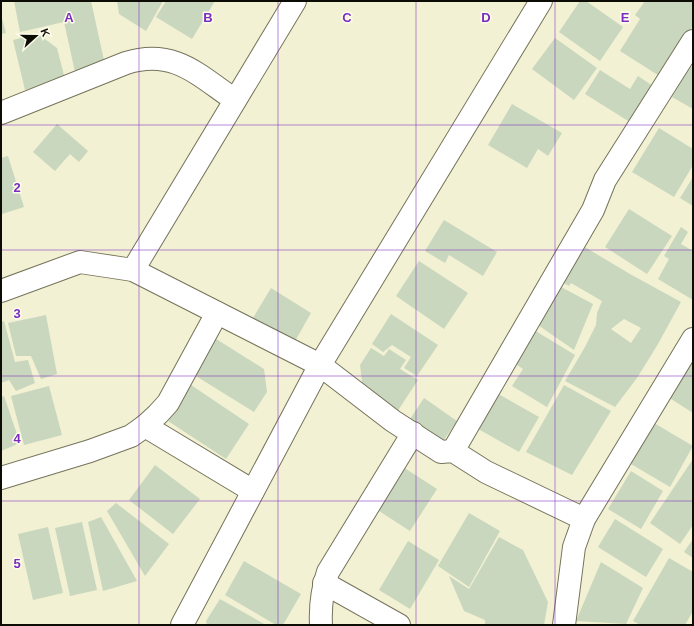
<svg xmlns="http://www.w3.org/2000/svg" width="694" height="626" font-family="Helvetica,sans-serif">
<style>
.building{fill:#c8d7bd;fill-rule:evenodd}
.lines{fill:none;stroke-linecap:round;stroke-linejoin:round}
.minor-casing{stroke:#75735a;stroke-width:24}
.minor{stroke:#fff;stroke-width:22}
.grid{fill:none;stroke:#7b2cbf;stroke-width:1;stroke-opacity:0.55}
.grid-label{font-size:13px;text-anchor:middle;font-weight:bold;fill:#7b2cbf;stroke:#fefdec;stroke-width:3;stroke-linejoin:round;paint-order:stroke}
</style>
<rect width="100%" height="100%" fill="#f3f1d4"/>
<g class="building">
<path d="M14 1H91L105 65 75 72 64 22 20 32Z"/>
<path d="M117 1H163L146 31 119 14Z"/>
<path d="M166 1H215L192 39 156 17Z"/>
<path d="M580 1H586L623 27 600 61 559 32Z"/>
<path d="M645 1H693V26L661 77 620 51 640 19 635 15Z"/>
<path d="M1 15 6 33 1 34Z"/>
<path d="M38 34 57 48 65 79 25 90 13 40Z"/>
<path d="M555 38 597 68 574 100 532 69Z"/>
<path d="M690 66 693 68V109L672 97Z"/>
<path d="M600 70 630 89 638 76 656 88 633 124 585 94Z"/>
<path d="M512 104 562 133 548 156 538 149 527 168 488 145Z"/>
<path d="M57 124 88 151 79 162 70 154 55 171 33 152Z"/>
<path d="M659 128 693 149V165L674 197 632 172Z"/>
<path d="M8 156 24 207 2 214 1 211V158Z"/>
<path d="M693 177V206L680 198Z"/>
<path d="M629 209 672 236 647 274 605 247Z"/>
<path d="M444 220 497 252 483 276 449 255 445 263 425 251Z"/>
<path d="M681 227 688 232 681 244 693 251V300L658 279 669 259 664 256Z"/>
<path d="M583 246 630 274 681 302 658 344 637 378 615 407 565 381 585 347 596 325 597 313 602 301 571 283 569 286 562 282ZM624 319 641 328 631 343 611 329Z"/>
<path d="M419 261 468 293 444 329 396 296Z"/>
<path d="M561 287 593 304 574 350 538 325Z"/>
<path d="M271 288 311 313 294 343 253 318Z"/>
<path d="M391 314 438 345 417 376 404 368 411 357 392 345 383 352 372 344Z"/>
<path d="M46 315 57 374 41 379 31 356H16L8 323Z"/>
<path d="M4 321 15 362 28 360 35 383 16 391 9 380 1 383V322Z"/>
<path d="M534 330 575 355 547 407 512 386 523 369 513 362Z"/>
<path d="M213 337 264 369 267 392 254 412 191 373Z"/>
<path d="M371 348 384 356 389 349 406 360 400 369 418 380 397 412 363 390 360 365Z"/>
<path d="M693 359V413L668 397Z"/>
<path d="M191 385 249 424 226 459 168 421Z"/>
<path d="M564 385 611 411 572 475 526 452Z"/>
<path d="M49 386 62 435 24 445 11 396Z"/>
<path d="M493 391 539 417 519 452 473 426Z"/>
<path d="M4 396 20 443 1 451V397Z"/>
<path d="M424 398 457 421 439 447 406 425Z"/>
<path d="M654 423 693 446 670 487 631 464Z"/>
<path d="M693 459V525L680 544 650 523Z"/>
<path d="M155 465 200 499 173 534 129 500Z"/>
<path d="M403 467 437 489 410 531 376 509Z"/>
<path d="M631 471 663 491 641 529 608 509Z"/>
<path d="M116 503 169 544 145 576 107 511Z"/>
<path d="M469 513 500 531 469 587 438 566Z"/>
<path d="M101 517 137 581 103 591 88 522Z"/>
<path d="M615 519 663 549 646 577 598 547Z"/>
<path d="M82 522 97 590 70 596 55 528Z"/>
<path d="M48 527 63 593 33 600 18 534Z"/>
<path d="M499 537 523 550 548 602 544 625H485V620L464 611 449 576 469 589Z"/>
<path d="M693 539V558L684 552Z"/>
<path d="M408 541 439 560 410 609 379 590Z"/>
<path d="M669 558 693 572V611L685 625H640L633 621Z"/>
<path d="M244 561 301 594 283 625H276L225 595Z"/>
<path d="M601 562 643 588 626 624 576 621Z"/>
<path d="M220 599 266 625H207L206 621Z"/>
</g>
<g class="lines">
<g class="minor-casing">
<g id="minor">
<path d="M1 113 126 63C174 48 198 75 235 100"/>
<path d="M133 270 295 1"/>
<path d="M1 291 80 262 133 270 320 365 393 421 441 452 453 451 486 472 584 519"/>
<path d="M145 426 253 491"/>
<path d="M453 451 593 210 605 180 693 41"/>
<path d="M1 478 90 451 131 436 145 426 158 414 168 403 217 313"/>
<path d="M324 583 399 625"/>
<path d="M182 625 320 365 541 1"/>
<path d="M321 625C320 606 322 590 328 572L413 433"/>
<path d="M564 625 574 547 584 519 693 339"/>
</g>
</g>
<use href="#minor" class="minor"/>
</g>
<path class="grid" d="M139 1V625M278 1V625M416 1V625M555 1V625M1 125H693M1 250H693M1 376H693M1 501H693"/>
<g class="grid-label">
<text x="69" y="22">A</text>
<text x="208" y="22">B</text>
<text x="347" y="22">C</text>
<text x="486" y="22">D</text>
<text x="625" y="22">E</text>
<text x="17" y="192">2</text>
<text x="17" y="318">3</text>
<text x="17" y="443">4</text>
<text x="17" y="568">5</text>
</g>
<rect width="694" height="626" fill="none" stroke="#0d0c04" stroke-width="4"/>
<g transform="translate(36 36) rotate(69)" stroke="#fefdec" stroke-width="3" paint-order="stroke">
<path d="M0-3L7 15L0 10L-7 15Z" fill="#0d0c04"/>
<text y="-6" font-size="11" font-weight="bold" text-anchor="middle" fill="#0d0c04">K</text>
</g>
</svg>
